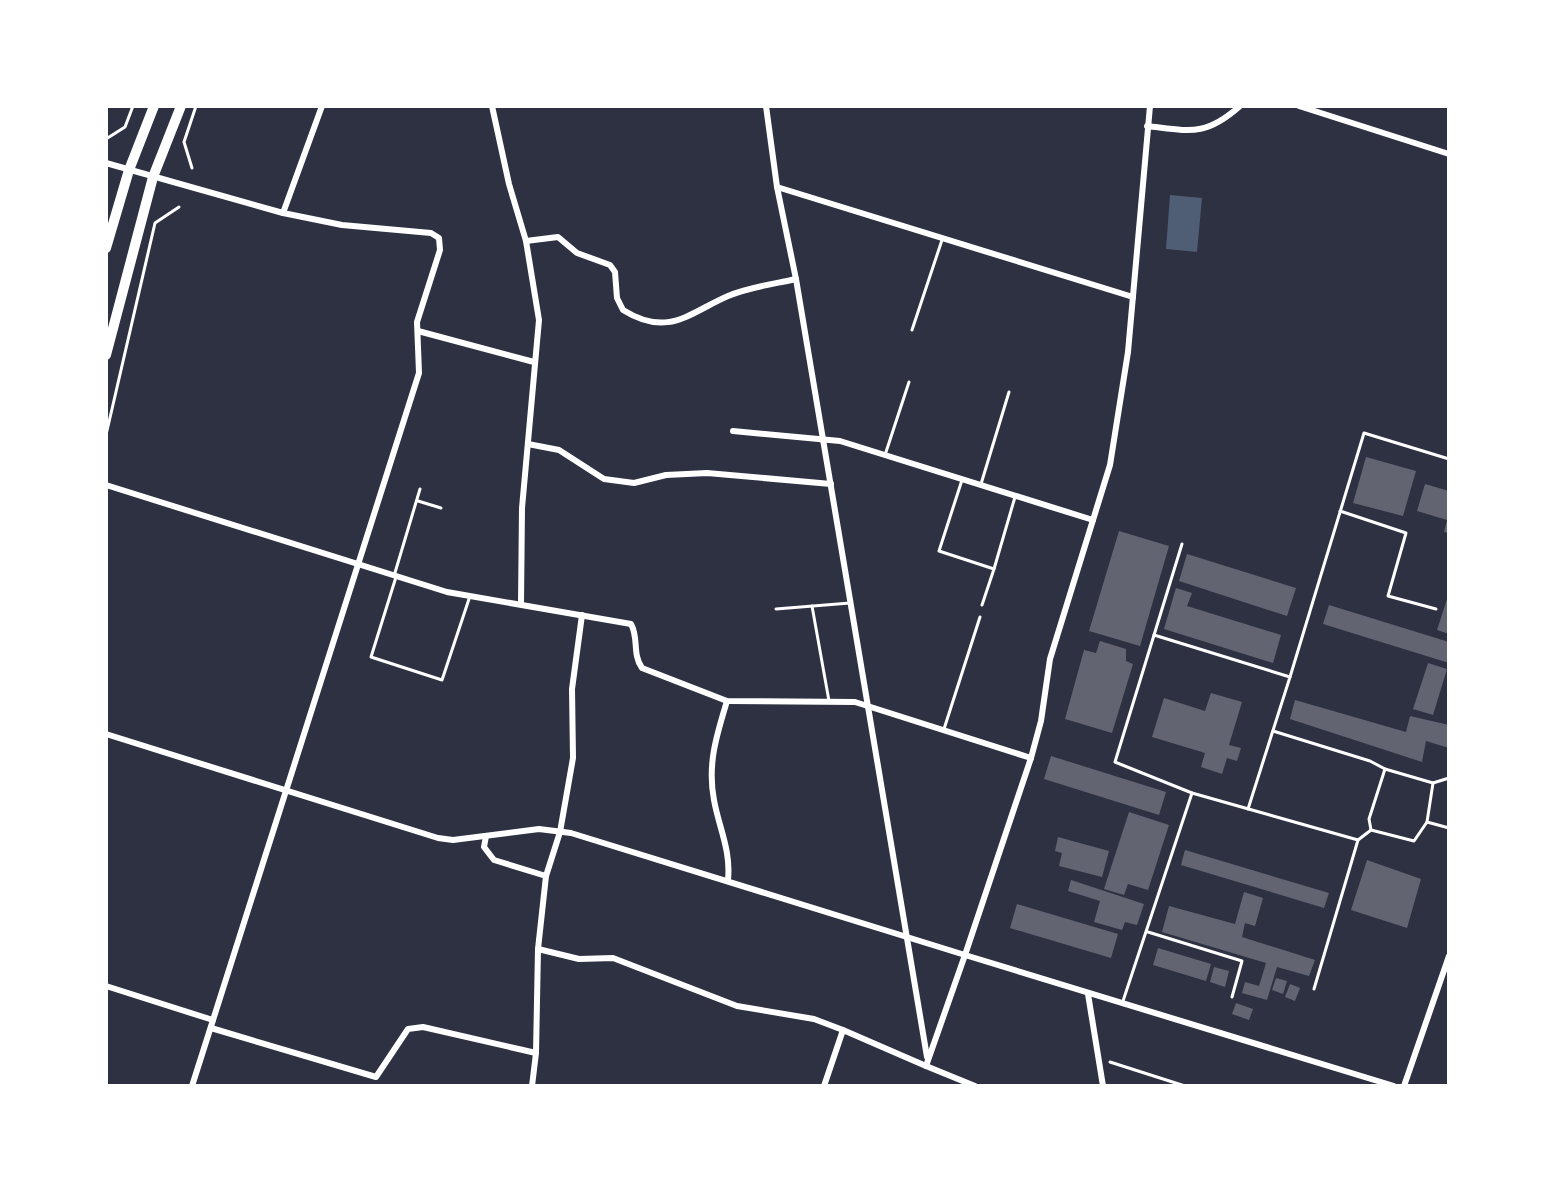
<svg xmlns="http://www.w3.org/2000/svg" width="1555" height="1192" font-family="'Times New Roman',serif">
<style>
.water{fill:#4f5d75}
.building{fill:#626471}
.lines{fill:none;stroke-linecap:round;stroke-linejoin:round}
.path{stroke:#fff;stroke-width:3}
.service{stroke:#fff;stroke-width:3}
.minor{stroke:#fff;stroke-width:6}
.trunk{stroke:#fff;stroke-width:10}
</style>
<rect width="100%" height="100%" fill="#2d3142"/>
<path class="water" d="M1170 195 1202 198 1197 252 1166 249Z"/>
<g class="building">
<path d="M1366 457 1416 471 1403 516 1353 503Z"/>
<path d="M1425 484 1449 491V533L1444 532 1447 520 1417 511Z"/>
<path d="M1119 531 1169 546 1140 646 1089 631Z"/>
<path d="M1187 554 1296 588 1287 616 1179 581Z"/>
<path d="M1176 588 1192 593 1187 606 1281 635 1273 663 1164 629Z"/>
<path d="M1449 593V634L1437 630Z"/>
<path d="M1329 605 1449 642V663L1323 624Z"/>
<path d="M1100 641 1126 649V661L1133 664 1112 733 1065 719 1084 650 1096 653Z"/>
<path d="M1428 663 1447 669 1433 715 1413 709Z"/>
<path d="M1211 693 1242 702 1229 745 1241 748 1237 761 1227 758 1222 774 1201 767 1205 753 1152 737 1164 698 1205 711Z"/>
<path d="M1295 700 1406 732 1410 716 1449 725V748L1426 741 1422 762 1290 719Z"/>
<path d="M1051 756 1166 792 1159 815 1044 779Z"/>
<path d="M1129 812 1169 825 1148 890 1128 884 1124 895 1104 889Z"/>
<path d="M1058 837 1109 851 1102 877 1059 866 1062 853 1055 851Z"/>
<path d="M1185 850 1329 893 1324 908 1181 865Z"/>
<path d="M1367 860 1421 879 1407 928 1351 910Z"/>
<path d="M1071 880 1144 904 1137 925 1125 922 1122 930 1094 922 1100 901 1068 891Z"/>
<path d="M1244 892 1263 898 1255 926 1245 923 1242 937 1315 960 1309 976 1277 967 1267 1000 1242 993 1245 982 1259 986 1266 963 1162 932 1169 906 1235 924Z"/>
<path d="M1017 904 1118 934 1111 958 1010 928Z"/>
<path d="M1158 948 1211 964 1206 981 1153 965Z"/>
<path d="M1214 967 1229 971 1225 987 1210 982Z"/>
<path d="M1276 978 1287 981 1283 994 1272 990Z"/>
<path d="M1290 984 1300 988 1295 1001 1285 997Z"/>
<path d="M1236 1003 1253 1009 1249 1020 1232 1014Z"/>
</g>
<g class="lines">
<g class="path">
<path d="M106 139 125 127 133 106"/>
<path d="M192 168 184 142 196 106"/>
<path d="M106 435 155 223 179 207"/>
<path d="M1110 1062 1185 1086"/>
</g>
<g class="service">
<path d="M912 330 942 240"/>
<path d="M885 455 909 382"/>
<path d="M962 480 939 551 994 569 982 605"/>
<path d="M981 484 1009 392"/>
<path d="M418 501 441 508"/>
<path d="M1340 511 1406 533 1388 596 1436 609"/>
<path d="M1182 544 1115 762 1192 793"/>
<path d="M994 569 1015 497"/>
<path d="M394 576 420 489"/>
<path d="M396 577 371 657 442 680 470 596"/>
<path d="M812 606 829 701"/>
<path d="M776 609 850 603"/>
<path d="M1154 635 1290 677 1248 809"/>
<path d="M1290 677 1364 433 1449 459"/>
<path d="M944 729 980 617"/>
<path d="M1273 731 1370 761 1385 769"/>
<path d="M1433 783 1449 778"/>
<path d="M1371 830 1369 819 1385 769 1433 783 1427 822"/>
<path d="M1358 840 1371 830 1414 841 1427 822 1449 828"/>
<path d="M1148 932 1242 961 1232 997"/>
<path d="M1123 1001 1192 793 1358 840 1314 989"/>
</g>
<g class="minor">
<path d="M492 106 509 184 526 241 539 320 522 508 521 603"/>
<path d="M766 106 777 187 796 279 927 1057"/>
<path d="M1150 106 1128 352 1110 465 1050 659 1041 721 1031 758 965 955 1394 1086"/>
<path d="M1299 106 1449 154"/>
<path d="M1147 126C1190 131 1205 137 1240 106"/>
<path d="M106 163 283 213 342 225 431 233 439 238 440 250 417 322 419 373 192 1086"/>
<path d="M777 187 1133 297"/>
<path d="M283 213 322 106"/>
<path d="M526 241 558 237 577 253 610 265 615 272 617 298 623 310C668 338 689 313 728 296 749 287 774 284 796 279"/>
<path d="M418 331 534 362"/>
<path d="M733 431 840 441 1093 520"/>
<path d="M528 444 559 450 604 479 634 483 666 475 707 473 831 484"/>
<path d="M106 485 447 592 631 624C639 638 632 654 642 668L727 701 855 702 1031 758"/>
<path d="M727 701C717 734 707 764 714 800 719 828 731 850 728 880"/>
<path d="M106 734 438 838 453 840 539 829 571 833 965 955 926 1066 843 1030 824 1086"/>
<path d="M486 836 484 847 494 860 546 876"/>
<path d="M538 949 579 959 613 958 737 1006 814 1019 843 1030"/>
<path d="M106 986 213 1020"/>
<path d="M1088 994 1103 1086"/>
<path d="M211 1028 376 1077 408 1029 423 1027 536 1053"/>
<path d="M926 1066 975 1086"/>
<path d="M532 1086 536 1053 538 949 546 876 560 832 573 758 572 689 582 615"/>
<path d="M1404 1086 1449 956"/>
</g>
<g class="trunk">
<path d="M106 248 129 170 154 106"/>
<path d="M106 355 153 177 181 106"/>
</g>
</g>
<rect width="1555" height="1192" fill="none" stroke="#ffffff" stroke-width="216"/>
</svg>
